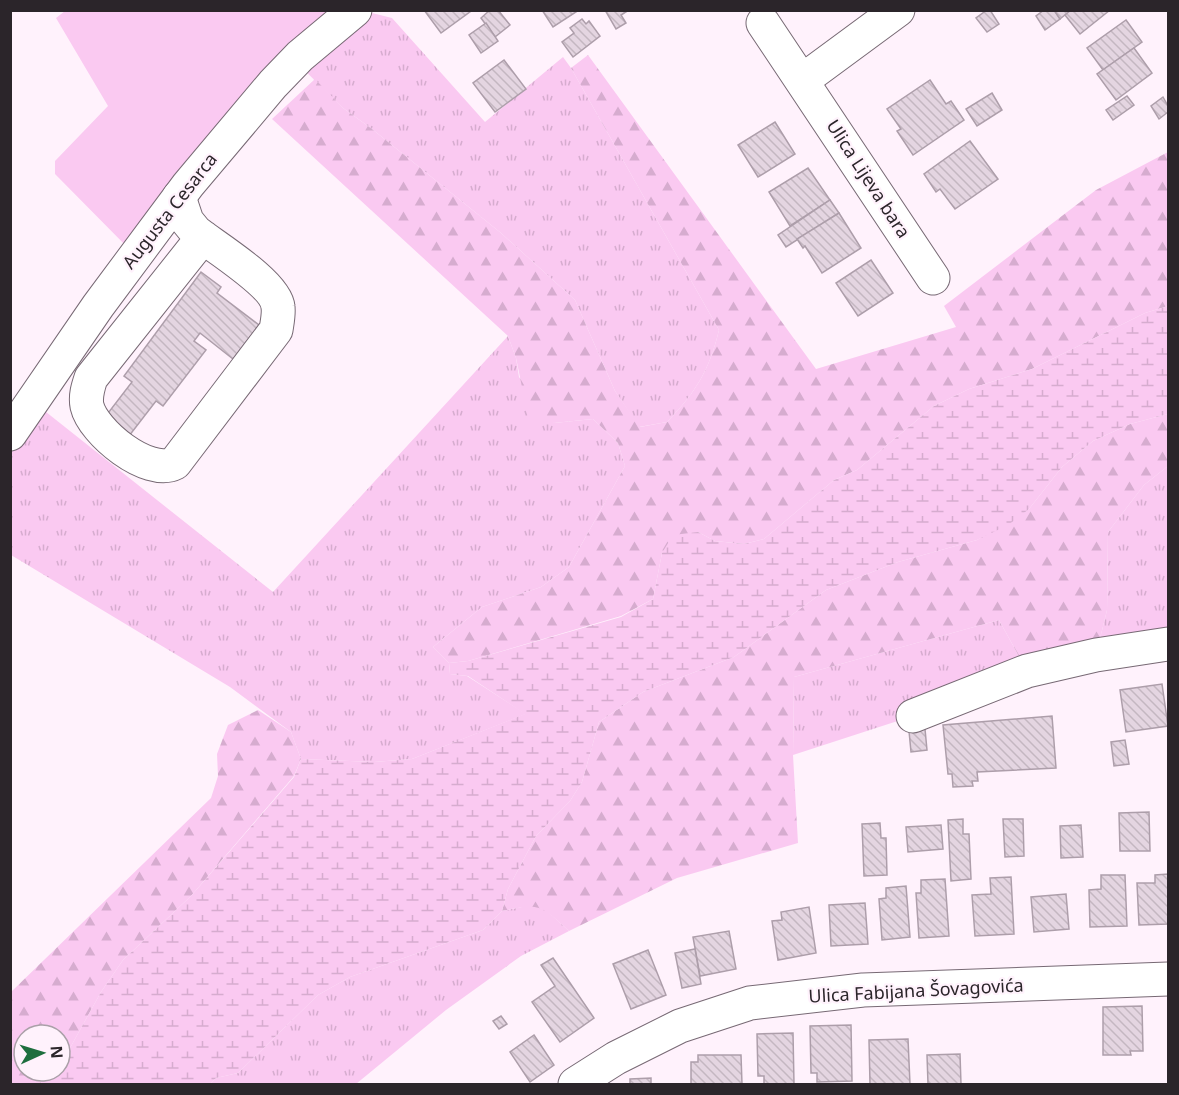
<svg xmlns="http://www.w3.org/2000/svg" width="1179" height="1095" font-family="'Noto Sans',sans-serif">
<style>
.grass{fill:url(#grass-tufts)}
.forest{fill:url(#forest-firs)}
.wetland{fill:url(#wetland-marsh)}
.garden{fill:#fac9f1}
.building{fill:url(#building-back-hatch);stroke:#ad9eaa;stroke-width:1.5}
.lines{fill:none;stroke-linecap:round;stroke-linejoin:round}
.minor-casing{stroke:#776974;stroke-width:35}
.minor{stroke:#fff;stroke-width:33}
.labels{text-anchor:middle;stroke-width:4.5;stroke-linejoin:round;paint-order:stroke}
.street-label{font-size:18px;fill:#2b252a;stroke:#fff2fc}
</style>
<defs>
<pattern id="grass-tufts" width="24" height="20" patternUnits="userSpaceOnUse" patternTransform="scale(1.5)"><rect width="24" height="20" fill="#fac9f1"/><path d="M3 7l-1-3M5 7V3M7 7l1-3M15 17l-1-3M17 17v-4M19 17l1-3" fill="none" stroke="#d6accf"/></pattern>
<pattern id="forest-firs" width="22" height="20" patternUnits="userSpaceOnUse" patternTransform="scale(1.5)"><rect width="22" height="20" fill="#fac9f1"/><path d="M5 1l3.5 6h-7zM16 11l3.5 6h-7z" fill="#d6accf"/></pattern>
<pattern id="wetland-marsh" width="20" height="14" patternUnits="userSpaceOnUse" patternTransform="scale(1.5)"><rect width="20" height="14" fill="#fac9f1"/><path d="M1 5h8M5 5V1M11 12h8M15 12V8" fill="none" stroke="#d6accf"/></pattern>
<pattern id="building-back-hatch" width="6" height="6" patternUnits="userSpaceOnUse" patternTransform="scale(1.5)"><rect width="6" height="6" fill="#e4d5e1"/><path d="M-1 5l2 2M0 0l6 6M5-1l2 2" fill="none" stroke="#c4b7c1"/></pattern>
</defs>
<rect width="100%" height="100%" fill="#fff2fc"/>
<g class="grass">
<path d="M364 11 392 18 485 122 563 57 571 68 719 330C709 371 696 392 667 422L639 427 615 391 575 300 501 233 372 129 343 108 295 61Z"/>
<path d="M508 336 516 358 519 377 554 423 593 419 618 443 625 466 569 567 541 587 482 607 433 647 449 663 450 674 467 676 526 714 412 759 374 762 301 759 291 732 230 687 11 555 10 434 41 408 273 592Z"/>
<path d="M1168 466V644L1096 655 1107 610 1108 532 1144 485Z"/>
<path d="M999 620 1027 671 913 716 793 755 794 677Z"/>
<path d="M532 905 546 910 569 931 521 956 446 1010 356 1084H210L216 1078 238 1073 318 995 350 977 483 930 502 911Z"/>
</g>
<g class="forest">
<path d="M588 55 816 369 956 327 944 306 1096 190 1168 152V306L1145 313 1032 369 969 389 934 406 857 470 834 480 764 539 744 544 715 541 698 532 662 553 653 599 621 616 468 661 449 663 433 647 482 607 541 587 569 567 625 466 618 443 593 419 554 423 528 416 516 358 508 336 272 119 315 79 343 108 372 129 501 233 575 300 615 391 640 427 667 422C696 392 709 371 719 330L571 68Z"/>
<path d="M1168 414V466L1144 485 1108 532 1107 610 1096 655 1027 671 999 620 794 677 793 755 798 843 677 878 569 931C540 905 541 903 502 911L508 889 536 836 570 801 582 782 599 722 643 692 734 657 826 590 898 562 977 540 1029 509 1062 467 1093 441 1130 424Z"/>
<path d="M258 710 291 732 301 759 294 776 191 896 123 960 101 992 60 1066V1035H24V1071H55L39 1084H11V992L211 798 218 776 217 754 228 725Z"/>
</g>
<path class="wetland" d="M1168 306V414L1130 424 1093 441 1062 467 1029 509 1008 525 977 540 898 562 826 590 734 657 643 692 599 722 582 782 570 801 536 836 508 889 502 911 483 930 350 977 318 995 238 1073 216 1078 210 1084H39L55 1071H60V1066L101 992 123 960 191 896 294 777 301 759 374 762 412 759 525 714 468 676 450 674 449 663 468 661 621 617 653 599 662 553 673 535 698 532 715 541 744 544 764 539 834 480 857 470 934 406 969 389 1032 369 1145 313Z"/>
<path class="garden" d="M65 11H355L136 256 55 174V161L108 106 56 18Z"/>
<g class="building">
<path d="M424 10H471V11L441 33Z"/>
<path d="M490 10H498L510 25 495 37 481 18Z"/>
<path d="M542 10H579L553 27Z"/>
<path d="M605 10H629L621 15 626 23 616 29Z"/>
<path d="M987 10H990L999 24 987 32 976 18Z"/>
<path d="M1044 10H1054L1060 19 1045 30 1036 16Z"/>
<path d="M1054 10H1071L1060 19Z"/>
<path d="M1071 10H1110L1080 34 1065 15Z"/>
<path d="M582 19 586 24 589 21 600 36 573 57 562 42 574 33 570 28Z"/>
<path d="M1126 20 1142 42 1103 70 1087 48Z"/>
<path d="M486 23 498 41 481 53 469 35Z"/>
<path d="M1134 48 1152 73 1116 100 1097 74Z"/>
<path d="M504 60 526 89 495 112 473 83Z"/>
<path d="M930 80 946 104 951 101 964 120 913 155 897 131 901 129 887 109Z"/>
<path d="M992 93 1002 110 977 126 966 109Z"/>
<path d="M1127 96 1134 105 1113 120 1106 110Z"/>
<path d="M1163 97 1168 106V112L1159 119 1151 106Z"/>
<path d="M775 122 795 154 758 177 738 145Z"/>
<path d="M970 141 998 179 955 209 940 189 936 192 924 174Z"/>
<path d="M808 168 830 200 790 226 769 192Z"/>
<path d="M830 200 839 213 786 247 778 235Z"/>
<path d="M839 213 861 248 822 273 805 246 803 248 797 239Z"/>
<path d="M871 260 893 293 858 316 836 283Z"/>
<path d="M201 272 221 287 217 293 259 325 233 359 200 333 194 341 206 350 163 406 156 401 129 436 105 417 132 382 124 376Z"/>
<path d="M1162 684 1168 726 1126 732 1120 690Z"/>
<path d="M1052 716 1056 768 977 772 978 781H972L973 786 953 787 952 774H948L943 725Z"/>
<path d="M925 729 927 750 911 752 909 731Z"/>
<path d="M1125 740 1129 764 1114 766 1111 742Z"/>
<path d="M1149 812 1150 851H1120L1119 813Z"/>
<path d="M963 819V834H969L971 879 951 881 948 820Z"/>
<path d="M1003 819H1023L1024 856 1005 857Z"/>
<path d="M880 823 881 838H886L887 875 864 876 862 824Z"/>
<path d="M941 825 943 849 908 852 906 827Z"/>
<path d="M1081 825 1083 857 1061 858 1060 826Z"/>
<path d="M1168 874V924L1139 925 1137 883H1155V875Z"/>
<path d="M1101 875H1125L1127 926 1090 927 1089 890 1101 889Z"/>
<path d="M1011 877 1014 934 975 936 972 895 991 894 990 878Z"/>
<path d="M945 879 949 936 919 938 916 893H921V880Z"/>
<path d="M906 886 910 937 882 940 879 899 886 898V888Z"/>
<path d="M1066 894 1069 929 1034 932 1031 897Z"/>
<path d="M865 903 868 944 831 946 829 905Z"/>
<path d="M809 907 816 953 778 960 772 921 782 920 781 912Z"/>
<path d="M729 931 736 969 700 976 693 937Z"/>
<path d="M695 949 701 984 682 988 675 953Z"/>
<path d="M648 950 666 995 631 1009 613 964Z"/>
<path d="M553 958 594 1018 560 1042 532 1002 555 986 541 965Z"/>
<path d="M1142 1006 1143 1051H1130L1131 1055H1103V1007Z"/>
<path d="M501 1016 507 1024 499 1029 493 1021Z"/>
<path d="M851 1025 852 1081 817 1082V1073H811L810 1026Z"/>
<path d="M793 1033 794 1084H764V1076H758L757 1034Z"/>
<path d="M534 1035 554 1065 530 1082 510 1052Z"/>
<path d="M908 1039 910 1084H870L869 1040Z"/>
<path d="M960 1054 961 1084H928L927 1055Z"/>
<path d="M698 1055H741L742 1084H691V1062H698Z"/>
<path d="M651 1078V1084H630V1079Z"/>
</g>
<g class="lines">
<g class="minor-casing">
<g id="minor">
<path d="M763 23 933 278"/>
<path d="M803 80 898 10"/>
<path d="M179 197 187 221 196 232C215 247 276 284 278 307 279 314 277 323 276 330L175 463C148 477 93 432 87 406 85 396 88 387 91 378L203 237"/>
<path d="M10 434 98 306 188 185 273 84 300 56 355 10"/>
<path d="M913 716 1027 671 1096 655 1168 644"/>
<path d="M575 1084 616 1058 680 1026 750 1003 863 990 1168 979"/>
</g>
</g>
<use href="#minor" class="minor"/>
</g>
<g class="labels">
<g class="street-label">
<text transform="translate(868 179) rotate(57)" y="6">Ulica Lijeva bara</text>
<text transform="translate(170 211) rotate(-52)" y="6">Augusta Cesarca</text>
<text transform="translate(916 991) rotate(-3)" y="6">Ulica Fabijana Šovagovića</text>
</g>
</g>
<rect width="1179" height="1095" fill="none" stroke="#2b252a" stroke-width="24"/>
<g transform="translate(42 1053) rotate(86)"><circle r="28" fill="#fff2fc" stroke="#aaa0a8" stroke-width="1.5"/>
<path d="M0-4.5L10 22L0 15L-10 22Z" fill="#1e6e3e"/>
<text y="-9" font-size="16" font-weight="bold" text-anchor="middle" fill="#2b252a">N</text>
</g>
</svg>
